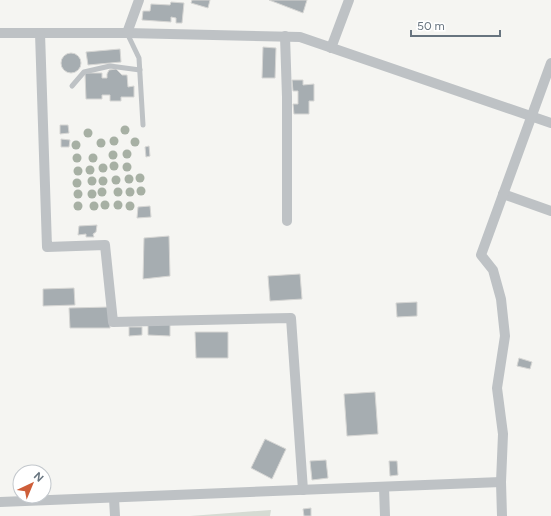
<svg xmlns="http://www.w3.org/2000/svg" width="551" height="516" font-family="Figtree,sans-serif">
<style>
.green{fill:#d6dbd3}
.building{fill:#a6adb1;stroke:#d6d6d4}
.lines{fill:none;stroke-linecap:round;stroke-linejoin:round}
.service{stroke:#bec2c5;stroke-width:5}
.minor{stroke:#bec2c5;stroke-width:10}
.tree{fill:#a7b0a4}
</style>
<rect width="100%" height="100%" fill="#f5f5f2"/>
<path class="green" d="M271 510 270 516H190Z"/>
<g class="building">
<path d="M192 0H210L208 8 191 3Z"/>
<path d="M269 0H307L303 13Z"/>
<path d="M171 2 184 3 182 23H176V18L171 17V22L142 20 143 11H150L151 4 170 5Z"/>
<path d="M263 47 276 48 275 78H262Z"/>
<path d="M120 49 121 62 88 65 86 52Z"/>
<circle cx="71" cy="63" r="10"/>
<path d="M116 69 122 75H127L128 87 134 86V97H121V101H110V95H102V99H86L85 73H102V78H107V74L109 70Z"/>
<path d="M292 80H303V85L314 84V101H309V114H294L293 104H298V91H293Z"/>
<path d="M60 125H68L69 133 60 134Z"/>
<path d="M61 139 70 140 69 147H61Z"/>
<path d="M149 146 150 156 146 157 145 147Z"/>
<path d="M150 206 151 217 137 218 138 207Z"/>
<path d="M97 225 96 232 93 234 94 237H86V234L78 235 79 226Z"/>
<path d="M169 236 170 276 143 279 144 238Z"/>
<path d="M300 274 302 299 270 301 268 276Z"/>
<path d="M74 288 75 305 43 306V289Z"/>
<path d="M417 302V316L397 317 396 303Z"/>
<path d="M110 307V328H70L69 308Z"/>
<path d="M148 323 170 324V336L148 335Z"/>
<path d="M129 327H142V335L129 336Z"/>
<path d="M195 332H228V358H196Z"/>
<path d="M519 358 532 362 530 369 517 366Z"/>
<path d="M375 392 378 434 347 436 344 394Z"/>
<path d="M265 439 286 449 272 479 251 468Z"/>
<path d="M326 460 328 478 312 480 310 461Z"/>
<path d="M389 461H397L398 475 390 476Z"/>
<path d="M311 508V516H304L303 509Z"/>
</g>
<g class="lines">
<g class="service">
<path d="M127 33 139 58 143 125"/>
<path d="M72 86 84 72 110 66 140 70"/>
</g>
<g class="minor">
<path d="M0 33H127L300 37 551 123"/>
<path d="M40 33 47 247 105 245 113 322 291 318 303 490"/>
<path d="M127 33 139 0"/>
<path d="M285 36 287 97V221"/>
<path d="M331 48 349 0"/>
<path d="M503 194 551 211"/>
<path d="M384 487 385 516"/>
<path d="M114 498 115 516"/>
<path d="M0 502 501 482"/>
<path d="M502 516 501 482 503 434 497 388 505 336 501 299 493 270 481 255 551 63"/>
</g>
</g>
<g class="tree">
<circle cx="125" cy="130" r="4.5"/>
<circle cx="88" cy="133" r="4.5"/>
<circle cx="114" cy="141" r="4.5"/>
<circle cx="135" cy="142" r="4.5"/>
<circle cx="101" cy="143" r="4.5"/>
<circle cx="76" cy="145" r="4.5"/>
<circle cx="127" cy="154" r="4.5"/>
<circle cx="113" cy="155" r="4.5"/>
<circle cx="77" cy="158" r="4.5"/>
<circle cx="93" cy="158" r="4.5"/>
<circle cx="114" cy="166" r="4.5"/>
<circle cx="127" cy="167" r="4.5"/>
<circle cx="103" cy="168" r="4.5"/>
<circle cx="90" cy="170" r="4.5"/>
<circle cx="78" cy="171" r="4.5"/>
<circle cx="140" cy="178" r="4.5"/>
<circle cx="129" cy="179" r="4.5"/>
<circle cx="116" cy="180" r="4.5"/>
<circle cx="92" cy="181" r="4.5"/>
<circle cx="103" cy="181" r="4.5"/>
<circle cx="77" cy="183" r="4.5"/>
<circle cx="141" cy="191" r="4.5"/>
<circle cx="102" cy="192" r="4.5"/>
<circle cx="118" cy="192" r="4.5"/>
<circle cx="130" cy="192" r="4.5"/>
<circle cx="78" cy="194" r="4.5"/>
<circle cx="92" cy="194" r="4.5"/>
<circle cx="105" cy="205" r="4.5"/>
<circle cx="118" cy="205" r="4.5"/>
<circle cx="78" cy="206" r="4.5"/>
<circle cx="94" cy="206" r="4.5"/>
<circle cx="130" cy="206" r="4.5"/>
</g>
<g transform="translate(32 484) rotate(44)"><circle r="19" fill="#ffffff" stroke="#c2c7cc"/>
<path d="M0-3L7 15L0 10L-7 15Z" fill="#ce5e39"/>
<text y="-6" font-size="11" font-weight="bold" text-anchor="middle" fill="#67747f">N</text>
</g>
<path d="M411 30v6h89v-6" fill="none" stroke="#67747f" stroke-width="2"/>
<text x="417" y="30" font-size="12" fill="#67747f" stroke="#ffffff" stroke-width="3" paint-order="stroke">50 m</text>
</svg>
